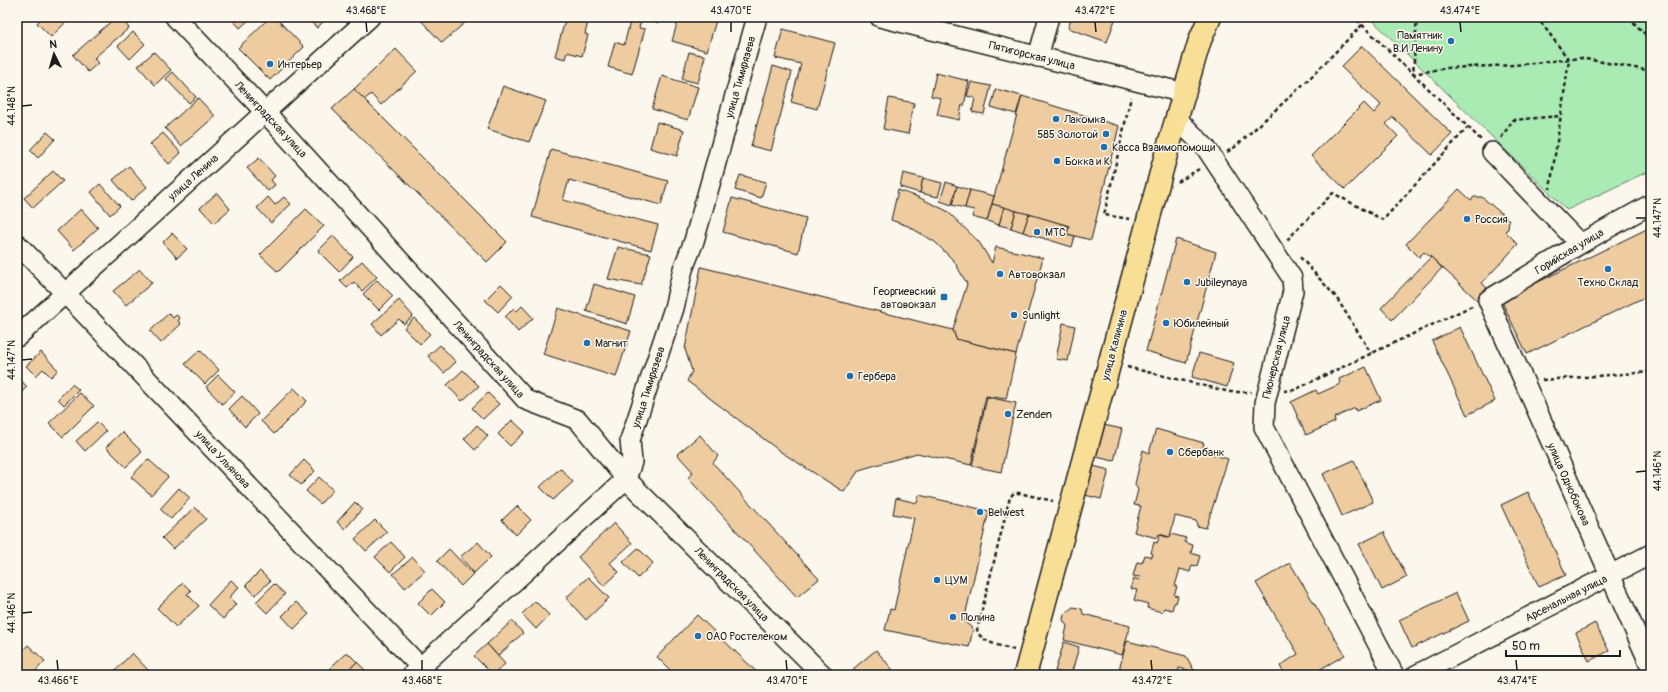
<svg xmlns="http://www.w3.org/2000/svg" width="1668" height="692" font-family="Pangolin,sans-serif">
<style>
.green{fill:#aaeab3;stroke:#638368}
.building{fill:#eecca0;stroke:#1c1c1c}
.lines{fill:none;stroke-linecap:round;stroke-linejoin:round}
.minor-casing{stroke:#1c1c1c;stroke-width:22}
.major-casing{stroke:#1c1c1c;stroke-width:25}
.path{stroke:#1c1c1c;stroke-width:2.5;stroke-dasharray:4 3;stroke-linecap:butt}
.minor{stroke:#fbf7ec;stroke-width:19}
.major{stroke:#f9df96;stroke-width:22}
.ticks{fill:none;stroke:#1c1c1c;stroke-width:1.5}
.poi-dot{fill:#1f6fb2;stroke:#fbf7ec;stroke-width:1.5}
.labels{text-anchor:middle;stroke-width:3;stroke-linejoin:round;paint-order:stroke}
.poi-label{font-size:11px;fill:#1c1c1c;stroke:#fbf7ec;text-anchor:start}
.street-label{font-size:11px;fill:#1c1c1c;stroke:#fbf7ec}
.neatline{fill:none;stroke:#1c1c1c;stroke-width:1.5}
.ticks-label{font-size:10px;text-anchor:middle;fill:#1c1c1c}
</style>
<rect width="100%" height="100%" fill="#fbf7ec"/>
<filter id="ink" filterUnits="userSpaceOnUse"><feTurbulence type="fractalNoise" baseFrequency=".025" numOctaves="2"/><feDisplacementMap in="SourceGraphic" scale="8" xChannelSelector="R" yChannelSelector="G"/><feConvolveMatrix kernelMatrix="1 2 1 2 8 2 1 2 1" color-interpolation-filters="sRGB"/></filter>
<g filter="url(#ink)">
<path class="green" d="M1369 17H1651V170L1567 210Z"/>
<g class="building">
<path d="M43 17H71L51 37 37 23Z"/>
<path d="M89 17H102L96 23Z"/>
<path d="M116 17H120L129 28 94 58 98 63 88 72 73 55Z"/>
<path d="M230 17H252L240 28Z"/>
<path d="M270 17H275L304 47 270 80 238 48Z"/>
<path d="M306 17H328L317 28Z"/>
<path d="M418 17H471L442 43Z"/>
<path d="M566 17H578V19L588 22 585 34 588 35 582 56 567 52 565 59 555 56Z"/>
<path d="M628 17H660L658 23 642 19 639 28 645 29 632 74 608 67 615 42 624 45 631 18Z"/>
<path d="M679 17H717L707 51 672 41Z"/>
<path d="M1072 17H1116L1107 42 1068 28Z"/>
<path d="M783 29 835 43 817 109 791 102 801 64 775 58Z"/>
<path d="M133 32 145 44 130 59 118 46Z"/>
<path d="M1362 46 1452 134 1432 155 1393 117 1386 124 1398 136 1345 189 1311 156 1364 103 1374 113 1381 105 1341 67Z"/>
<path d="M396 49 417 71 381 105 371 94 364 100 354 89Z"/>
<path d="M154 52 171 70 155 85 138 66Z"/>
<path d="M689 52 705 56 698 83 682 79Z"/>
<path d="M773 66 792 72 771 151 751 146Z"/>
<path d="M173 72 196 97 189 103 166 79Z"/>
<path d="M936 73 969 81 964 106 962 105 959 120 937 115 941 98 931 96Z"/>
<path d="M662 76 698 87 688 120 652 109Z"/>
<path d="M971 82 991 86 984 114 972 112 975 98 967 96Z"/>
<path d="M503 86 546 101 529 142 487 129Z"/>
<path d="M354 89 507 242 487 262 332 109Z"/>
<path d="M996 89 1022 96 1016 114 991 107Z"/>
<path d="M1022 96 1119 126 1091 240 1067 234 1069 226 992 204Z"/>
<path d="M198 98 215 116 181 146 165 128Z"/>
<path d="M889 98 914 103 908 134 883 129Z"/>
<path d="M657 122 684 130 677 156 650 148Z"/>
<path d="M47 132 55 139 38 158 30 150Z"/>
<path d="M163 133 181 153 169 164 150 144Z"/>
<path d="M551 149 668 181 661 205 569 180 563 200 658 225 651 250 532 217Z"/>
<path d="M259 158 275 176 271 180 275 185 268 191 247 168Z"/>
<path d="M129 166 147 187 131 201 113 180Z"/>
<path d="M53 171 63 181 33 208 24 198Z"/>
<path d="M903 173 923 178 920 193 900 187Z"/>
<path d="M740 175 766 182 761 198 735 190Z"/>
<path d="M923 178 942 183 938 197 920 193Z"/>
<path d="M946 182 957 186 952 205 940 201Z"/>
<path d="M100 184 120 206 110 215 91 192Z"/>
<path d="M957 186 970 190 965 208 952 205Z"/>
<path d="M1459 189 1471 200 1474 197H1482L1509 220 1508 229 1505 231 1518 244 1482 283 1488 289 1477 300 1431 257 1424 252 1419 257 1406 244Z"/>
<path d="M898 190 918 197 947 211 979 242 992 263 996 247 1043 258 1016 354 956 339 953 330 967 284 954 261 935 242 908 226 891 220Z"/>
<path d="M970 190 994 196 987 221 972 217 974 210 965 208Z"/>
<path d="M217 193 230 209 214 223 200 208Z"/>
<path d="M268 197 275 205 284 197 291 204 271 223 257 208Z"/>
<path d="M732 198 806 218 798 253 723 232Z"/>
<path d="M992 204 1004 207 999 225 987 221Z"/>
<path d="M1004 207 1016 211 1011 228 999 225Z"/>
<path d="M81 209 98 228 74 250 57 231Z"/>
<path d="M306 209 324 226 278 272 260 255Z"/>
<path d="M1016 211 1029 214 1023 232 1011 228Z"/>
<path d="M1029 214 1069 226 1067 234 1075 236 1072 247 1023 232Z"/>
<path d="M1651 227V294L1527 354 1501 300Z"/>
<path d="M172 233 187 249 177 258 163 242Z"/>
<path d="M333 236 353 257 339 272 318 251Z"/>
<path d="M1176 239 1216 252 1186 363 1146 351Z"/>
<path d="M618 247 651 254 641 285 608 279Z"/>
<path d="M1431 257 1442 268 1392 320 1381 308Z"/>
<path d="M362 261 377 277 362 291 354 282 347 288 340 281Z"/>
<path d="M701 267 953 330 956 339 1016 354 1006 399 986 396 971 465 917 453 859 470 844 492 781 452 687 381 692 371 685 349Z"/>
<path d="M140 269 152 283 126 305 113 291Z"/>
<path d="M377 280 393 296 379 310 363 294Z"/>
<path d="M501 284 513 296 498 312 485 300Z"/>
<path d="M594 284 635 297 627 324 586 311Z"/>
<path d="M399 300 413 316 404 324 399 319 381 335 372 324Z"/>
<path d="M522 306 533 318 518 332 505 317 514 308 517 311Z"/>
<path d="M558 308 631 331 616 377 543 354Z"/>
<path d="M169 313 173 318 176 315 180 318 178 321 181 324 161 343 150 331Z"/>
<path d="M414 318 430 334 420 344 404 328Z"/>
<path d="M1063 323 1075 326 1068 361 1056 359Z"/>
<path d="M1460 327 1495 401 1467 415 1432 341Z"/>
<path d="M440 345 456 362 444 373 428 356Z"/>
<path d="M200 350 219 370 205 384 185 364Z"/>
<path d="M41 352 58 370 51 377 43 369 36 376 26 366Z"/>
<path d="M1199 353 1234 363 1227 387 1192 377Z"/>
<path d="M1366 367 1381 400 1356 411 1355 408 1334 418 1335 422 1306 435 1291 402 1316 390 1318 394 1340 384 1339 379Z"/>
<path d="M463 370 479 386 462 401 447 385Z"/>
<path d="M218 375 235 392 222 404 206 387Z"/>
<path d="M17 376 27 387 17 396Z"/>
<path d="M72 384 79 390 64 405 58 399Z"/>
<path d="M294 388 307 401 274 434 261 421Z"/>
<path d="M80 393 94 406 63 437 49 423Z"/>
<path d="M488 393 499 404 483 419 472 408Z"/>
<path d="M242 396 258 414 245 427 229 409Z"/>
<path d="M987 397 1016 403 1001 472 972 466Z"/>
<path d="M512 420 525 432 510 446 498 434Z"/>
<path d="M97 422 106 431 85 451 76 441Z"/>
<path d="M477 425 488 436 475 450 464 439Z"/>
<path d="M1104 425 1122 429 1114 461 1096 457Z"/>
<path d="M1156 429 1204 443 1202 451 1228 459 1206 528 1197 526 1196 521 1175 516 1170 537 1159 534 1157 538 1134 532 1141 506 1134 505 1138 490 1135 484 1143 450 1149 453Z"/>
<path d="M122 432 142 452 126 467 106 447Z"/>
<path d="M700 435 718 456 713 463 819 579 797 597 688 478 693 472 677 454Z"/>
<path d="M148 459 168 477 151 495 131 477Z"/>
<path d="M304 460 315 471 301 485 290 475Z"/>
<path d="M1354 460 1373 502 1342 516 1323 474Z"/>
<path d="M1093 466 1109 470 1101 499 1085 495Z"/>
<path d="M560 468 573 482 553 500 540 487Z"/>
<path d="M319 477 333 490 320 504 306 491Z"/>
<path d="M179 488 190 498 171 519 160 509Z"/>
<path d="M1528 492 1566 575 1539 587 1501 505Z"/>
<path d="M919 495 989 511 964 621 973 629 969 647 885 630 890 609 894 610 914 518 893 514 896 498 917 503Z"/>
<path d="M355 502 362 509 345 529 337 522Z"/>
<path d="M517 506 531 520 516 535 502 520Z"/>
<path d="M195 507 206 519 173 549 162 538Z"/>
<path d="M375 520 387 532 366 551 355 539Z"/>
<path d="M614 523 632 543 610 563 619 572 604 586 578 557Z"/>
<path d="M1384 532 1407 577 1382 590 1359 544Z"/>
<path d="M1171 534 1186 538 1184 542 1193 545 1191 553 1200 556 1197 566 1192 565 1190 572 1180 569 1175 586 1177 587 1174 595 1178 596 1176 603H1174L1172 610 1164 608 1162 612 1147 608 1148 604 1134 600 1137 590 1131 589 1134 578 1139 580 1140 577 1133 576 1137 562 1142 563 1145 555 1152 557 1153 554 1151 553 1154 542 1157 543 1160 535 1170 538Z"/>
<path d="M391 542 405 557 390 572 375 557Z"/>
<path d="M478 542 491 557 474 573 460 557Z"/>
<path d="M638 548 653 563 638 578 623 562Z"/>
<path d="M449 549 473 574 461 586 437 561Z"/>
<path d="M413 557 425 571 405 588 393 574Z"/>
<path d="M1290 563 1345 655 1310 675H1285L1280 666 1298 654 1256 583Z"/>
<path d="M260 571 270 581 255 595 246 585Z"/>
<path d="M588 577 609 598 586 620 566 598Z"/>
<path d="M231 580 239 587 229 598 236 604 223 619 208 605Z"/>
<path d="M183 583 191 591 187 594 199 606 176 627 157 608Z"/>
<path d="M274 584 285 594 267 613 256 602Z"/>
<path d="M432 589 445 602 431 616 418 603Z"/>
<path d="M1456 593 1469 621 1412 648 1399 620Z"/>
<path d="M535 601 549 615 536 629 522 614Z"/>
<path d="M296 602 309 614 294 629 282 616Z"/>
<path d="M1073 607 1082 609 1083 614 1130 626 1122 655 1064 640 1067 626 1063 620 1064 614Z"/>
<path d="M697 615 760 675H675L657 657Z"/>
<path d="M512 621 523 633 498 656 487 644Z"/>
<path d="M1595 623 1609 651 1589 661 1576 633Z"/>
<path d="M1127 641 1186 656 1195 672 1179 668 1177 675H1127L1118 673Z"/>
<path d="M1064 642 1079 647 1071 675 1055 671Z"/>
<path d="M487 644 505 664 493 675 474 656Z"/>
<path d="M28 645 45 661 32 675H17V657Z"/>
<path d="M876 650 897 675H859L853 669Z"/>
<path d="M347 652 357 662 343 675H337L330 668Z"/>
<path d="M132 653 148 670 144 675H134L133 673 131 675H111Z"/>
<path d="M357 662 368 673 366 675H343Z"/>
</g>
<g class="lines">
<g class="minor-casing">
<g id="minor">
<path d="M175 17 265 112 526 400 578 420 626 479 823 675"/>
<path d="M880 17 1184 93"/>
<path d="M1038 57 1049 17"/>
<path d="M1176 118 1206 148 1292 278 1293 291 1265 403 1264 427 1394 675"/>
<path d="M1492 152 1580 244"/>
<path d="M1651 204 1580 244 1488 300 1651 667"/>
<path d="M17 244 65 293 428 675"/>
<path d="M17 337 370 17"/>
<path d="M412 675 626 479 632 462 630 440 674 308 683 269 694 241 757 17"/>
<path d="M1416 675 1651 554"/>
</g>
</g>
<g class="major-casing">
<path id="major" d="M1025 675 1167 151 1200 40 1210 17"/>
</g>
<g class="path">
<path d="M1417 17 1413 74 1446 68 1515 65 1580 58 1651 71"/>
<path d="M1537 17 1569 60 1550 189"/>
<path d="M1628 17 1651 40"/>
<path d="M1468 127 1482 141"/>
<path d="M1501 138 1513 120 1560 116"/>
<path d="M1227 152 1235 147 1308 80 1362 25"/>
<path d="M1178 182 1199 169"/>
<path d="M1130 219 1104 215 1131 97"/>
<path d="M1287 240 1333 193 1383 220 1468 127 1354 17"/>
<path d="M1300 257 1336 297 1371 353"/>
<path d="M1127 367 1230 392H1251"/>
<path d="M1542 380 1651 372"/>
<path d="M1284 391 1294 390 1474 305"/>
<path d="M1014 650C1002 646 981 643 977 630L1010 497 1014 493H1019L1053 501"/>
</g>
<use href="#minor" class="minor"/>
<use href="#major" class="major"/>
</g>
</g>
<path class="ticks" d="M366 22 367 32M731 22V32M1095 22 1096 32M1460 22 1461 32M22 106 32 105M1636 218H1646M22 360 32 359M1636 472 1646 471M22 613 32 612M57 660 58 670M422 660V670M786 660 787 670M1151 660 1152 670M1516 660 1517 670"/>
<g class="poi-dot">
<circle cx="1451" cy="41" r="4"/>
<circle cx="270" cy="64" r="4"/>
<circle cx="1056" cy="119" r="4"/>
<circle cx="1106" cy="134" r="4"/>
<circle cx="1104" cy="147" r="4"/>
<circle cx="1057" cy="161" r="4"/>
<circle cx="1467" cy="219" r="4"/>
<circle cx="1037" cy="232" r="4"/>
<circle cx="1608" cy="269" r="4"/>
<circle cx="1000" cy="274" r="4"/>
<circle cx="1187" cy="282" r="4"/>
<rect x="940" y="293" width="8" height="8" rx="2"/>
<circle cx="1014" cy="315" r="4"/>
<circle cx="1166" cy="323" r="4"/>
<circle cx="587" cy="343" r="4"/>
<circle cx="850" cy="376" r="4"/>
<circle cx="1008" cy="414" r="4"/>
<circle cx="1170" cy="452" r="4"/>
<circle cx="980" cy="512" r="4"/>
<circle cx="937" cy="580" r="4"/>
<circle cx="953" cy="617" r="4"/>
<circle cx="698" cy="636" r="4"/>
</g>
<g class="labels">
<g class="poi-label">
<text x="1443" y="39" text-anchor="end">Памятник<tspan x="1443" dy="13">В.И Ленину</tspan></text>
<text x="278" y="68">Интерьер</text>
<text x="1064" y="123">Лакомка</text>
<text x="1098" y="138" text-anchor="end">585 Золотой</text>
<text x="1112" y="151">Касса Взаимопомощи</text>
<text x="1065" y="165">Бокка и К</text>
<text x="1475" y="223">Россия</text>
<text x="1045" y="236">МТС</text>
<text x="1008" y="278">Автовокзал</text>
<text x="1195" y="286">Jubileynaya</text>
<text x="1608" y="286" text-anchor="middle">Техно Склад</text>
<text x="936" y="295" text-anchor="end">Георгиевский<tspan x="936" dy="13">автовокзал</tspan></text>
<text x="1022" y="319">Sunlight</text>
<text x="1174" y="327">Юбилейный</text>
<text x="595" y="347">Магнит</text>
<text x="858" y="380">Гербера</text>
<text x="1016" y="418">Zenden</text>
<text x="1178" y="456">Сбербанк</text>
<text x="988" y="516">Belwest</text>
<text x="945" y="584">ЦУМ</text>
<text x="961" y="621">Полина</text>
<text x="706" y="640">ОАО Ростелеком</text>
</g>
<g class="street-label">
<text transform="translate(1032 55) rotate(14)" y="4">Пятигорская улица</text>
<text transform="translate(740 77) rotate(-74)" y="4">улица Тимирязева</text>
<text transform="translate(271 119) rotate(47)" y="4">Ленинградская улица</text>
<text transform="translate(193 177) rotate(-42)" y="4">улица Ленина</text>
<text transform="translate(1569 251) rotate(-31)" y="4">Горийская улица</text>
<text transform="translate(1114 345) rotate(-75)" y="4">улица Калинина</text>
<text transform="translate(1276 357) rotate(-76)" y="4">Пионерская улица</text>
<text transform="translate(489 359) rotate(48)" y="4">Ленинградская улица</text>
<text transform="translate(648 387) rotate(-72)" y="4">улица Тимирязева</text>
<text transform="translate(223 459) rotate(47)" y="4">улица Ульянова</text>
<text transform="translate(1569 484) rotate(66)" y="4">улица Однобокова</text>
<text transform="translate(732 584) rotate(45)" y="4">Ленинградская улица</text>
<text transform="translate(1566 598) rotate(-27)" y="4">Арсенальная улица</text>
</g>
</g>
<rect width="1668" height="692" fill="none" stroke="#fbf7ec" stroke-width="44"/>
<g transform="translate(54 54) rotate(355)" stroke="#fbf7ec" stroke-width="3" paint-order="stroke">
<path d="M0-3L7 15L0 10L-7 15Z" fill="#1c1c1c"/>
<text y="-6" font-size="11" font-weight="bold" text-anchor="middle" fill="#1c1c1c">N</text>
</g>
<path d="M1506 650v6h114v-6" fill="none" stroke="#1c1c1c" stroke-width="2"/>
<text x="1512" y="650" font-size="12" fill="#1c1c1c" stroke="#fbf7ec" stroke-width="3" paint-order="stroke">50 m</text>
<rect x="22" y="22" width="1624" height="648" class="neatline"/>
<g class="ticks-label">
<text x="366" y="14">43.468°E</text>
<text x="731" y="14">43.470°E</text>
<text x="1095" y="14">43.472°E</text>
<text x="1460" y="14">43.474°E</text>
<text transform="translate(11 106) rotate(-90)" y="4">44.148°N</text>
<text transform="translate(1657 218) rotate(-90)" y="4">44.147°N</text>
<text transform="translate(11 360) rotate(-90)" y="4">44.147°N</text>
<text transform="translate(1657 471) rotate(-90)" y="4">44.146°N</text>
<text transform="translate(11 613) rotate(-90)" y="4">44.146°N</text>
<text x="58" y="684">43.466°E</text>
<text x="422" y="684">43.468°E</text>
<text x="787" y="684">43.470°E</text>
<text x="1152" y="684">43.472°E</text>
<text x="1517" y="684">43.474°E</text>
</g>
</svg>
